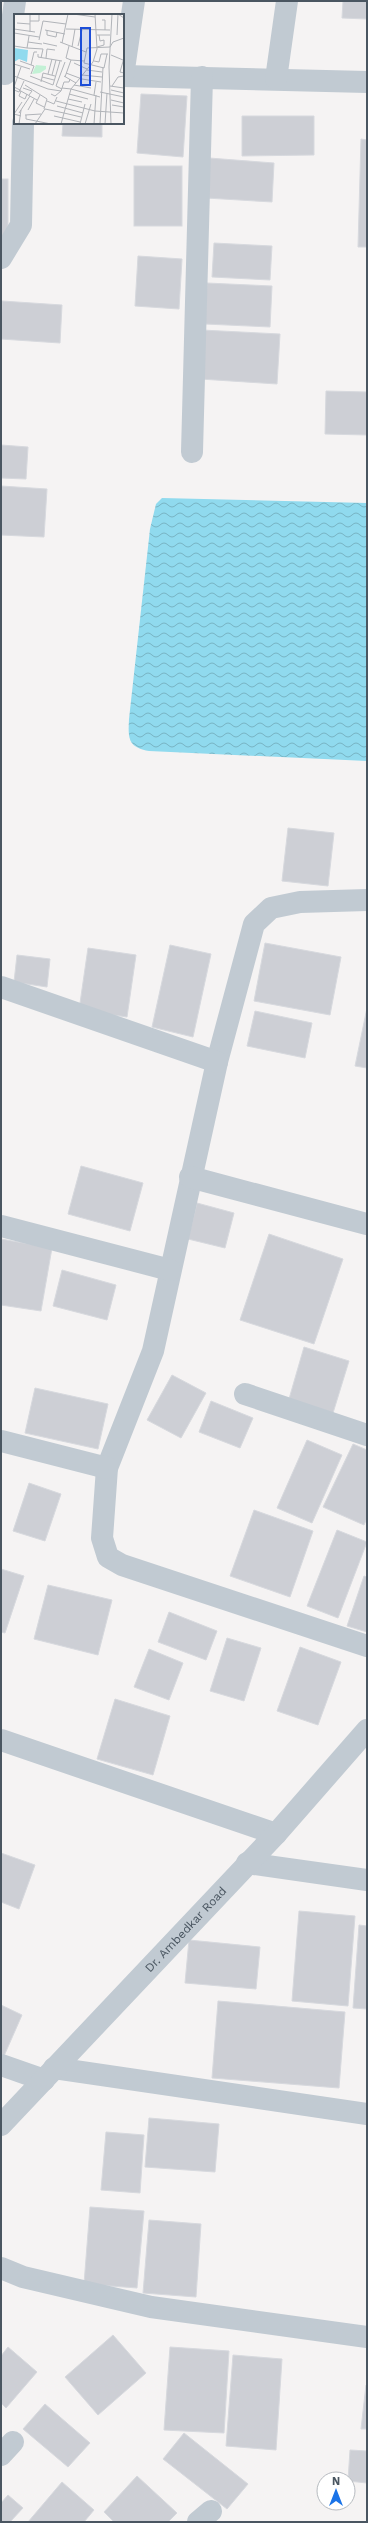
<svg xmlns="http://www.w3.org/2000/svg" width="368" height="2523" font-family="'Work Sans',sans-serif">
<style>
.water{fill:url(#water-waves)}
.building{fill:#cdcfd5;stroke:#d7d9de}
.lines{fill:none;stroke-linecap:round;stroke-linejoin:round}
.minor{stroke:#c1cad2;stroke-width:22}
.labels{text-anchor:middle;stroke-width:3;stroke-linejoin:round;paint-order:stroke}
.street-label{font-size:12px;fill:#4a5661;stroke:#fff}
.inset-road{fill:none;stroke:#b1b4b9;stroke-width:1}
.view{fill:#1d4ed8;fill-opacity:0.15;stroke:#1d4ed8;stroke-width:2}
.inset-edge{fill:none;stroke:#4a5661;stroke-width:2}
</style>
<defs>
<pattern id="water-waves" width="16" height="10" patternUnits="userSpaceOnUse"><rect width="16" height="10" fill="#90daee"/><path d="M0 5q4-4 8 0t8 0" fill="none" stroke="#78b4c4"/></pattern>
</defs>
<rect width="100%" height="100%" fill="#f5f3f3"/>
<path class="water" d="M162 498 367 503V761L149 751C128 747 128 739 129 719L150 529 156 504Z"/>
<g class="building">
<path d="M343 1H367V19L342 18Z"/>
<path d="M141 94 187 96 183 157 137 153Z"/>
<path d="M242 116H314V155L242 156Z"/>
<path d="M63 123H102V137L62 136Z"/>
<path d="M361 139 367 140V247H358Z"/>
<path d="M209 158 274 163 272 202 206 198Z"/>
<rect x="134" y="166" width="48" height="60"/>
<rect x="1" y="179" width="7" height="58"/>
<path d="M214 243 272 246 270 280 212 277Z"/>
<path d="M138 256 182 259 179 309 135 306Z"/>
<path d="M207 283 272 286 270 327 205 324Z"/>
<path d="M2 301 62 305 60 343 1 339Z"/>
<path d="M202 330 280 334 277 384 200 379Z"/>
<path d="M326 391 367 392V435L325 434Z"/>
<path d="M1 445 28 447 26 479 1 478Z"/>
<path d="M1 486 47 489 44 537 1 535Z"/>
<path d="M288 828 334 833 328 886 282 881Z"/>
<path d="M265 943 341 957 330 1015 254 1001Z"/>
<path d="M170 945 211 954 193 1037 152 1027Z"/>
<path d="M88 948 136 955 127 1017 79 1010Z"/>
<path d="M17 955 50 959 47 987 14 982Z"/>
<path d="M367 1008V1068L355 1066Z"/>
<path d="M255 1011 312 1023 305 1058 247 1046Z"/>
<path d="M81 1166 143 1183 130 1231 68 1214Z"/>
<path d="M197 1203 234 1213 225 1248 188 1239Z"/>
<path d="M269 1234 343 1259 314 1344 240 1320Z"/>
<path d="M1 1239 52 1248 41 1311 1 1305Z"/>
<path d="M62 1270 116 1285 107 1320 53 1306Z"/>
<path d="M304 1347 349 1361 333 1413 289 1399Z"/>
<path d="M172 1375 206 1393 181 1438 147 1420Z"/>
<path d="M35 1388 108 1404 98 1449 25 1433Z"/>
<path d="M211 1401 253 1418 240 1448 199 1432Z"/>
<path d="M307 1440 342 1455 312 1523 277 1508Z"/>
<path d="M353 1444 367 1450V1518L364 1525 323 1507Z"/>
<path d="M29 1483 61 1494 45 1541 13 1531Z"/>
<path d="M254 1510 313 1531 290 1597 230 1576Z"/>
<path d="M337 1530 367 1542 338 1618 307 1606Z"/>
<path d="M1 1569 24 1576 5 1633 1 1632Z"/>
<path d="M364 1576 367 1577V1632L347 1626Z"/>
<path d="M48 1585 112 1600 98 1655 34 1639Z"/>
<path d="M169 1612 217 1631 206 1660 158 1642Z"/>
<path d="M227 1638 261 1648 244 1701 210 1691Z"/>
<path d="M300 1647 341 1662 318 1725 277 1711Z"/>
<path d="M149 1649 183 1663 169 1700 134 1687Z"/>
<path d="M115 1699 170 1716 153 1775 97 1759Z"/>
<path d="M1 1853 35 1865 19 1909 1 1902Z"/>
<path d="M299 1911 355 1916 348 2006 292 2001Z"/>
<path d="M359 1925 367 1926V2009L353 2008Z"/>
<path d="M189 1940 260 1947 256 1989 185 1983Z"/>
<path d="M218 2001 345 2012 339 2088 212 2078Z"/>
<path d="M1 2005 22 2015 4 2056 1 2054Z"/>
<path d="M149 2118 219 2124 215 2172 145 2167Z"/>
<path d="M106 2132 144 2135 140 2193 101 2190Z"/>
<path d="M90 2207 144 2211 137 2288 84 2284Z"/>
<path d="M149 2220 201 2224 196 2297 143 2293Z"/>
<path d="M113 2335 146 2373 98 2415 65 2377Z"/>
<path d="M8 2347 37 2372 6 2408 1 2403V2356Z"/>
<path d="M170 2347 229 2351 224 2433 164 2430Z"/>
<path d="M233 2355 282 2359 276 2450 226 2446Z"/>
<path d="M366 2385 367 2386V2429H361Z"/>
<path d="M45 2404 90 2443 68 2467 23 2429Z"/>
<path d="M184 2433 248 2484 227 2509 163 2459Z"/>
<path d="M350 2450 367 2451V2483L348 2481Z"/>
<path d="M137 2476 177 2513 168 2522H114L104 2512Z"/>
<path d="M62 2482 94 2510 84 2522H28Z"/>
<path d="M8 2495 23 2508 10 2522H1V2503Z"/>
</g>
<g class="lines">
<g class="minor">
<path d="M5 74 15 1"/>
<path d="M123 76 367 82"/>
<path d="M123 76 134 1"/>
<path d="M276 79 287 1"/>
<path d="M1 258 21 225 23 123"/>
<path d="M192 452 202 77"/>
<path d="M367 900 300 902 271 908 254 924 217 1062 153 1351 107 1468 102 1538 108 1557 122 1565 367 1646"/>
<path d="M1 987 217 1062"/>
<path d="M190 1177 367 1224"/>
<path d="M1 1226 170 1270"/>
<path d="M245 1394 367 1435"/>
<path d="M1 1441 107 1468"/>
<path d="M1 1740 276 1834"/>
<path d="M247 1863 367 1880"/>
<path d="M1 2065 44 2080"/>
<path d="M54 2068 367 2114"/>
<path id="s1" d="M1 2125 276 1834 367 1730"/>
<path d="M1 2268 23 2277 151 2307 367 2337"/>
<path d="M1 2455 13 2442"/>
<path d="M198 2522 211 2511"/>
</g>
</g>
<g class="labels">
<g class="street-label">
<text dy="4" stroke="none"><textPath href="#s1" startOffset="269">Dr. Ambedkar Road</textPath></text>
</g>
</g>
<g transform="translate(14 14)">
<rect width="110" height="110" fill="#f5f3f3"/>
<path d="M22 51 32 52V55L26 59 18 60Z" fill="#c3f1d5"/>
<path d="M0 34 14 36 13 48 5 45 0 48Z" fill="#90daee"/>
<path class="inset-road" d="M16 0V18M59 0 81 3M88 6H91V16M16 7H25V0M3 9 16 10M0 15 21 18M52 15 96 16M31 16 51 20M33 16V21L42 23 43 18M0 19 25 23M83 21H96M103 21 104 0 110 4M15 22 13 34 29 35 27 44M25 26 29 7 52 10M14 28 28 30M46 28 72 38M29 29 43 32M48 29 54 0M0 32 13 34M55 32 52 44 57 46M64 32 68 16M58 33 61 15M83 33 90 31V26L86 27 85 21M96 33 99 28 110 24M24 40V43L48 47M93 40 90 54 70 49 73 34 96 33M97 41 109 46M32 44 33 35 41 36M110 44 106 58 110 59M6 47 20 52 17 60M80 47 85 48 87 40H94M60 49 73 55M0 50 16 55M17 51 20 38H23M73 56 88 58M52 59 68 65 87 68M34 60 38 45M38 61 42 46M68 61 88 63M0 62 34 75 47 77 48 74 57 75 86 83M16 62 39 71 46 47M50 62 62 69M28 63 40 66M51 63 57 46 70 47M27 68 29 59 41 62M11 71 33 85 30 95M60 71 77 74M96 72 110 74M98 72 104 63 110 62M9 74 18 77 15 81M48 74 50 68H55L56 65M48 75 42 72 51 48M0 76 5 78 10 67M5 76 23 86M6 76 0 73 7 53M97 76 110 79M7 77 5 82 11 85 13 80M86 78 110 83M37 80 41 82 47 77M55 80 74 85M26 81 22 89 30 93M80 81 82 68M54 85 68 88M97 86 110 89M33 87 40 90 43 83M42 87 81 97 110 99M98 91 110 93M43 92 69 99M14 96 20 85M5 99 16 82M11 101 27 100M12 101V105L37 110M7 102 0 100 8 88M40 102 66 108M5 110 7 96M21 110 31 95 50 99 57 75 79 48 83 35 81 0M47 110 50 99 67 103M66 110 71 90M71 110 77 90M80 110 82 81M86 110 89 53M91 110 93 79M97 110 95 53 98 0"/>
<path class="view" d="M67 14H76V71H67Z"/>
<rect width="110" height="110" class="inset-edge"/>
</g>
<rect width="368" height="2523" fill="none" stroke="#4a5661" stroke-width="4"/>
<g transform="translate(336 2491)"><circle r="19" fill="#ffffff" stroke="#b7bbc0"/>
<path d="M0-3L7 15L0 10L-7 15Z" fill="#1a73e8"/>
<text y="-6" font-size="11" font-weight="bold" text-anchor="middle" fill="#4a5661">N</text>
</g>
</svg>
